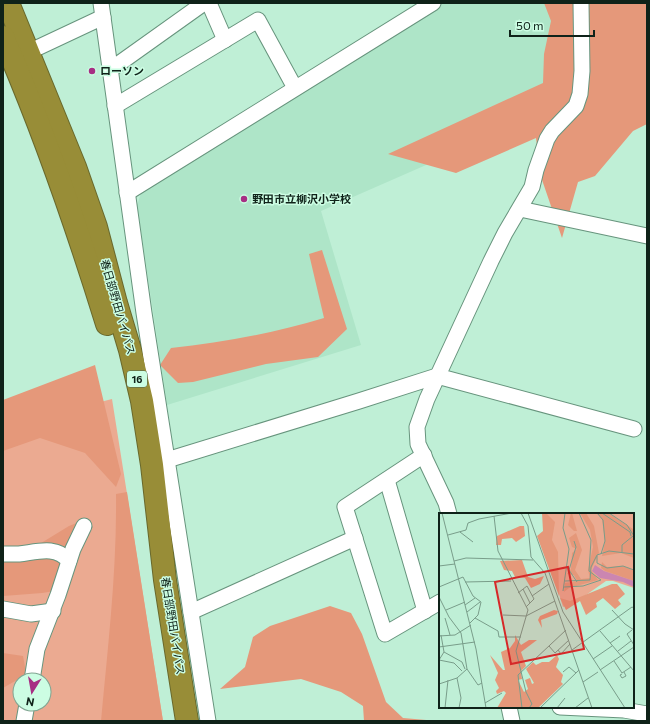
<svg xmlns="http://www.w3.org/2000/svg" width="650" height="724" font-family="Commissioner,'Noto Sans JP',sans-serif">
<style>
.built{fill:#aee5c8}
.green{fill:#ebaa91;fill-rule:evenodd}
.forest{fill:#e5987a}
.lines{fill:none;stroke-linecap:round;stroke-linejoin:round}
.minor-casing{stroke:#67947d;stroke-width:17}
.highway-casing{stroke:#68682c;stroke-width:24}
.minor{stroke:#fff;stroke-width:15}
.highway{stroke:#988d37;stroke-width:22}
.poi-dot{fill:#a72e84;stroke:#ccfde3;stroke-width:1.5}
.labels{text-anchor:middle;stroke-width:3;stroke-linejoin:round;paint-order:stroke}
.shield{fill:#ccfde3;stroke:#486456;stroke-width:1}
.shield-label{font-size:10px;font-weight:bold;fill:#0f2219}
.poi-label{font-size:11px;font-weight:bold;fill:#0f2219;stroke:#ccfde3;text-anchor:start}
.street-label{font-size:11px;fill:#0f2219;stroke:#ccfde3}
.inset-road{fill:none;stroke:#799d8a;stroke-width:1}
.view{fill:#d62828;fill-opacity:0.15;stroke:#d62828;stroke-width:2}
.inset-edge{fill:none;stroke:#0f2219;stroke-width:2}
</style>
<rect width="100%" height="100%" fill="#bfefd6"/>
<path class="built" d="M439 3H583L572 101 321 211 361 345 167 405 137 205 141 193Z"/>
<path class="green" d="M112 399 163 721H3V427ZM20 680H44V704H20Z"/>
<g class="forest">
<path d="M544 3H647V124L633 131 595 176 578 182 562 238 541 177 536 138 456 173 388 154 543 83 544 54 551 21Z"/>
<path d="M322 250 347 329 318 357 266 364 193 382 178 383 160 365 171 348C222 343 274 333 324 318L309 254Z"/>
<path d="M95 365 121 474 116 487 85 453 40 438 3 451V400Z"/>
<path d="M127 492 163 721H101C108 645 117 570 116 494Z"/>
<path d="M79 522 55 591 42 593 3 596V547L33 548 69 526Z"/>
<path d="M330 606 351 613 362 634 386 702 403 718 438 721H364L363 706 341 692 301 679 220 689 245 667 253 637 270 626Z"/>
<path d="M3 653 23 656 26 672 22 677 3 688Z"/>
</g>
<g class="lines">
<g class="minor-casing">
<g id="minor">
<path d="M101 3 144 313 208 721"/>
<path d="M209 3 225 40"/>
<path d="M20 56 103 17"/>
<path d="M110 70 204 3"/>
<path d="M115 106 258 20 295 88"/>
<path d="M127 193 433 3"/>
<path d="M520 209 647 236"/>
<path d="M424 455 345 507 385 634 440 602"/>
<path d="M167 460 359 401 437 376 634 429"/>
<path d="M387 480 425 611"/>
<path d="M449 514 446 503 418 444 417 427 427 399 491 261 505 233 532 187 536 170 547 139 552 131 576 106 580 94 582 71 581 3"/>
<path d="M3 554C8 554 14 554 19 554 37 552 56 545 69 561"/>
<path d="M3 609 31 614 53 611"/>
<path d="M191 612 355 538"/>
<path d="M32 680 37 649 58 595 73 549 84 526"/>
<path d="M509 707 512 721"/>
<path d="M560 707 624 710 647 714"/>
<path d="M24 721 27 704"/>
</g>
</g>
<g class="highway-casing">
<g id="highway">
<path d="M8 3 75 167 96 227 116 303 130 350 142 401 152 465 165 580 187 721"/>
<path d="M3 37C44 131 77 227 107 324"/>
</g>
</g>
<use href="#minor" class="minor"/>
<use href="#highway" class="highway"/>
</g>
<g class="poi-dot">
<circle cx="92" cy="71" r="4"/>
<circle cx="244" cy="199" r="4"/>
</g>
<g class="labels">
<rect class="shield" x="127" y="371" width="20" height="16" rx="3"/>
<g class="shield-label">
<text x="137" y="383">16</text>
</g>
<g class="poi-label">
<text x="100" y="75">ローソン</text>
<text x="252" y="203">野田市立柳沢小学校</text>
</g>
<g class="street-label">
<text transform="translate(118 307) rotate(74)" y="4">春日部野田バイパス</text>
<text transform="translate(173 626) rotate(81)" y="4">春日部野田バイパス</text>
</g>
</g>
<g transform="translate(439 513)">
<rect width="195" height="195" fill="#bfefd6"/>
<path d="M105 0 195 1V75L174 68H167L147 82 124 94 105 33Z" fill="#ebaa91"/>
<path d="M103 0H107L116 9 113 27 119 39 120 83 98 23 104 18ZM132 0H133L138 18H135L129 12ZM141 0H147L155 13 160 40 152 57 159 67 130 75 125 79 126 70 138 68 135 62 128 61 132 56 133 40 138 36 133 34 130 25 137 20 143 37 136 57 142 66 151 65 149 57 154 34 151 17ZM158 0H169L194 16 195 45 182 40 163 43 166 28 163 6ZM81 13H85L86 23 77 29 73 25 63 26 62 32H57L58 23ZM83 47 89 64 96 66 105 63 101 71 92 75 86 65 76 64 73 58 65 57 61 48ZM163 49 168 54 184 53 195 57V68L166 58 162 55ZM173 71H178L186 81 179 87 182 91 176 96 164 85 157 90 158 94 147 102 141 88 127 97 121 85 131 88ZM115 97 119 98 118 101 102 107 103 115 99 107 101 103ZM76 122 82 132 90 127H98L82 139 87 153 82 158 83 166 79 167 85 179 89 176 86 167 91 165 93 171 95 170 87 156 94 149 97 152 103 149H110L118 142 120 146 117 154 124 162 122 169 124 171 99 195H58L67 180 65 178 58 181 57 178 60 175 56 167 59 160 51 142 64 157H66L62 139 71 135 76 128Z" fill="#e5987a"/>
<path d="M156 52 165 58 195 68V74L184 69 161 65 153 58Z" fill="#cb86b1"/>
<path class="inset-road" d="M3 0 37 136 47 195M82 0 89 13 92 44 106 60 153 195M89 0 124 99 186 195M158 0 164 7 166 28 162 41M163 0 191 19 192 23M170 0 188 12 195 23M55 3 59 38 89 97 77 138 87 179 93 191 90 195M21 19 34 29M9 22 27 17 29 10 40 6 73 0M135 28 137 34 130 57 138 69M183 39V32L194 23M158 43V50L168 55 184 53 195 57M15 48 27 45 94 47M0 53 16 51M126 68 151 67 152 54 158 42 170 38 195 41M26 69 72 68M0 74 24 64 34 83 42 89 39 102 31 110M125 74 144 73 162 67 150 58 152 27 140 0M84 76 91 90M124 78 130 36 124 15 126 0M79 80 88 73 95 86 87 94M93 83 110 71M0 84 10 104 22 120 28 156 39 172 43 170M26 92 36 85M7 97 26 89M173 97 186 111 195 117M28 99 41 89M64 102 87 103 116 88M6 105 11 122M36 105 59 118 60 124H82M193 117 188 121 195 132M161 118 195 158M0 123 16 122 32 112M171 130 181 123M110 133 116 140 130 127M0 134 36 129M119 137 122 141 131 131M133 137 193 94 195 95M179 138 192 128M5 139 23 149 26 156M154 146 173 133M0 147 15 150 23 158M0 147 5 139 2 122M175 148 183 160 192 154M161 157 195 134M124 159 130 154 137 160M183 161 181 162 183 165 187 163 185 159M18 165 22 185 20 195M144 169 159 159M0 171 18 165 28 156M46 190 63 180M6 195 9 167M83 195 79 162 127 117M101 195 140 157M118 195 126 185M136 195 149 185"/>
<path class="view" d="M129 54 145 136 72 151 56 69Z"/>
<rect width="195" height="195" class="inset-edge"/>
</g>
<rect width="650" height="724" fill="none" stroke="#0f2219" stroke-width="8"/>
<g transform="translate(32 692) rotate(191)"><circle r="19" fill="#ccfde3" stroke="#80a592"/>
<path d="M0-3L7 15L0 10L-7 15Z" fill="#a72e84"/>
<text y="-6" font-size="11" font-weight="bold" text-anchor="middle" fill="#0f2219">N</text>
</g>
<path d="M510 30v6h84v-6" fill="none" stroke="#0f2219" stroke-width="2"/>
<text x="516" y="30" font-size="12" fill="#0f2219" stroke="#ccfde3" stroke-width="3" paint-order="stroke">50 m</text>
</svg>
